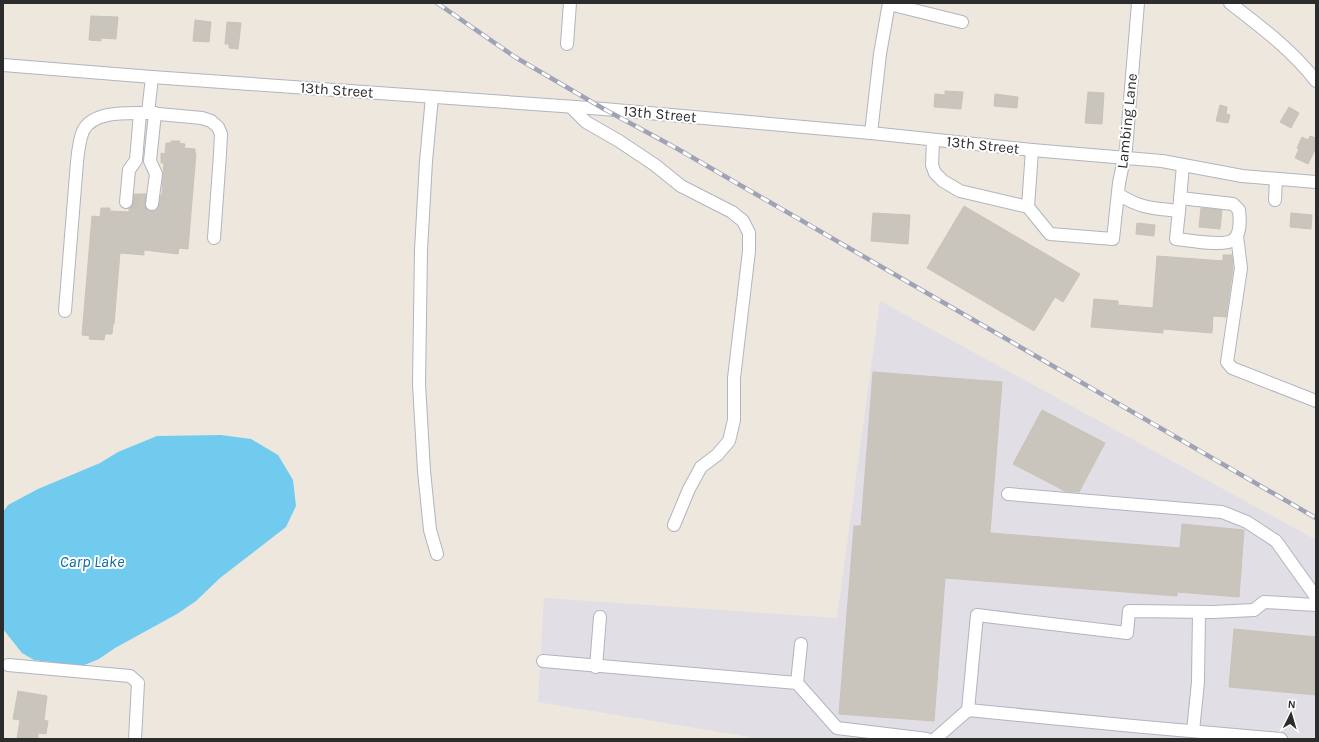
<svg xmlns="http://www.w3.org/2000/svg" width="1319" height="742" font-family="Karla,sans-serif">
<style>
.industrial{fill:#e1dee6}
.water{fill:#71cbef}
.building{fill:#c9c5bc;stroke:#c9c3b7}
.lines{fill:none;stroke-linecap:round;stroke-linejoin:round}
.minor-tunnel{stroke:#c6c2ba;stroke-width:12;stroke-dasharray:12 6;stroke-linecap:butt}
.minor-casing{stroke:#b2b4bf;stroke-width:14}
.minor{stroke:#fff;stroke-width:12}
.rail-casing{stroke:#a0a3b6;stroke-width:4.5}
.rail{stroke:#fff;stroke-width:3;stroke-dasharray:9;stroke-linecap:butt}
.labels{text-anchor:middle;stroke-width:4;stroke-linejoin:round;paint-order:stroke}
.street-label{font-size:15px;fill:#2c2c2c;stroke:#fff}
.water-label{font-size:16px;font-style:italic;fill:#0d699e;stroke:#fff}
</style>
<rect width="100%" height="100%" fill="#ede7de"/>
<path class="industrial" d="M880 301 1316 540V739H762L538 702 544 598 837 618Z"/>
<path class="water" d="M221 435 251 439 278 455 293 480 296 506 286 527 220 578 196 601 177 614 115 648 99 659 82 666 34 660 22 653 3 629V512L8 505 38 489 100 463 118 452 157 436Z"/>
<g class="building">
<path d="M91 16 118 17 116 39 101 38V41L89 40Z"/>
<path d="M195 20 211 22 209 42 193 41Z"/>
<path d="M227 22 241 23 238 49 229 48V44H225Z"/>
<path d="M945 91 963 92 961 109 934 107 935 94 945 95Z"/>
<path d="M1088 92 1104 93 1102 124 1085 123Z"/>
<path d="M995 94 1018 97 1017 108 994 106Z"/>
<path d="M1220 105 1227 107 1226 114 1230 115 1228 123 1216 121Z"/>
<path d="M1289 107 1299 113 1291 128 1280 122Z"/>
<path d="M1310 136 1316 138V148L1308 164 1295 158 1299 149 1297 148 1302 137 1308 140Z"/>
<path d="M171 141H180L179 143 185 144 184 148 195 149V153H196L188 249 179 248 178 254 144 250V255L120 253 114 324H113L112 334H105L104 340 89 339 90 336 82 335 92 216 100 217 101 208H110V211L129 212V209L133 203 134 194H146L145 203V207L148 210 154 211 158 209 161 195H162L163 175 164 163H161V153L165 154 166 143H171Z"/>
<path d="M964 206 1080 274 1063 302 1055 297 1034 331 927 268Z"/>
<path d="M1201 208 1222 210 1220 229 1199 227Z"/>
<path d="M873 213 910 215 908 244 871 241Z"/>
<path d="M1291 213 1312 215 1311 229 1290 227Z"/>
<path d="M1137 223 1155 225 1154 236 1136 234Z"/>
<path d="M1223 255H1232L1233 268 1226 317 1213 316 1212 333 1163 329V333L1091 327 1094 299 1118 301V305L1153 308 1157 256 1223 261Z"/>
<path d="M873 372 1002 382 990 533 1180 548 1182 524 1244 530 1239 597 1177 592V596L945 578 934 721 839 714 854 526H861Z"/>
<path d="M1042 410 1105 443 1079 492 1065 491 1013 464Z"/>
<path d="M1234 629 1316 637V695L1229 687Z"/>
<path d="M18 691 47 696 44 720 48 721 46 734 38 733V739H17L20 720 13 719Z"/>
</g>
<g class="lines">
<path class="minor-tunnel" d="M126 202 152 204"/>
<g class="minor-casing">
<g id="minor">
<path d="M1230 3C1261 27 1292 50 1316 81"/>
<path d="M889 4 962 22"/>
<path d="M567 44 570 3"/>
<path d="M3 65 152 77 604 109 871 133 1032 150 1162 161 1242 176 1316 182"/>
<path d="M432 97 426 161 421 250 419 384 424 471 430 530 437 554"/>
<path d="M571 107 586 122 619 141 655 165 681 186 732 212 743 221 749 233V251L734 378V420L729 441 717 455 701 467 689 489 674 525"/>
<path d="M148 113 202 118 211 121 218 127 221 134 220 154 214 238"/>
<path d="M871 133 880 54 889 3"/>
<path d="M933 140 932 165 935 173 943 181 960 191 1028 207 1050 234 1113 239 1119 183 1126 149 1138 3"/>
<path d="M1118 194C1141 209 1154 208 1179 211L1183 165"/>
<path d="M1275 200 1276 179"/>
<path d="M126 202 129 170 136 160 140 113"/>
<path d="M152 204 156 174 150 161 155 113"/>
<path d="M1028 207 1032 150"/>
<path d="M1179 211 1176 239C1188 240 1224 247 1233 240 1241 235 1240 218 1239 210L1233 204 1180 198"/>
<path d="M1237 236 1241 268 1227 362 1232 368 1316 401"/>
<path d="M65 311 77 162C78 151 79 141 83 131 93 110 129 113 148 113L152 77"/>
<path d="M1008 494 1222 512 1247 522 1276 541 1316 597"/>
<path d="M543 661 797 683 837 728 927 739"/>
<path d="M8 665 130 676 138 683 135 739"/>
<path d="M596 667 600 617"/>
<path d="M797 683 801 644"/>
<path d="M968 710 977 615 1127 633 1129 611 1213 612 1254 610 1264 602 1316 605"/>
<path d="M1193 731 1198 682 1199 612"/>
<path d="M935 739 968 710 1133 726 1281 739"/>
</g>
</g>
<use href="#minor" class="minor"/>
<g class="rail-casing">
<path id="rail" d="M437 3 515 57 604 109 676 148 1316 518"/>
</g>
<use href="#rail" class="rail"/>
</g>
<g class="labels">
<g class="street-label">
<text transform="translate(337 90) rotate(4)" y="5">13th Street</text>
<text transform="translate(660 114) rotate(5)" y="5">13th Street</text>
<text transform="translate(1127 121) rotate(-84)" y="5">Lambing Lane</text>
<text transform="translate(983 145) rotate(6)" y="5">13th Street</text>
</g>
<g class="water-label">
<text x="92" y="567">Carp Lake</text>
</g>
</g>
<rect width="1319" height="742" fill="none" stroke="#2c2c2c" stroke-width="8"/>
<g transform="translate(1291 714) rotate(5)" stroke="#ffffff" stroke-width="3" paint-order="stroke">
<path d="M0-3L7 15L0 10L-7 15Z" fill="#2c2c2c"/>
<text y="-6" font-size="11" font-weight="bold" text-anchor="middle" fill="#2c2c2c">N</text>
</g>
</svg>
